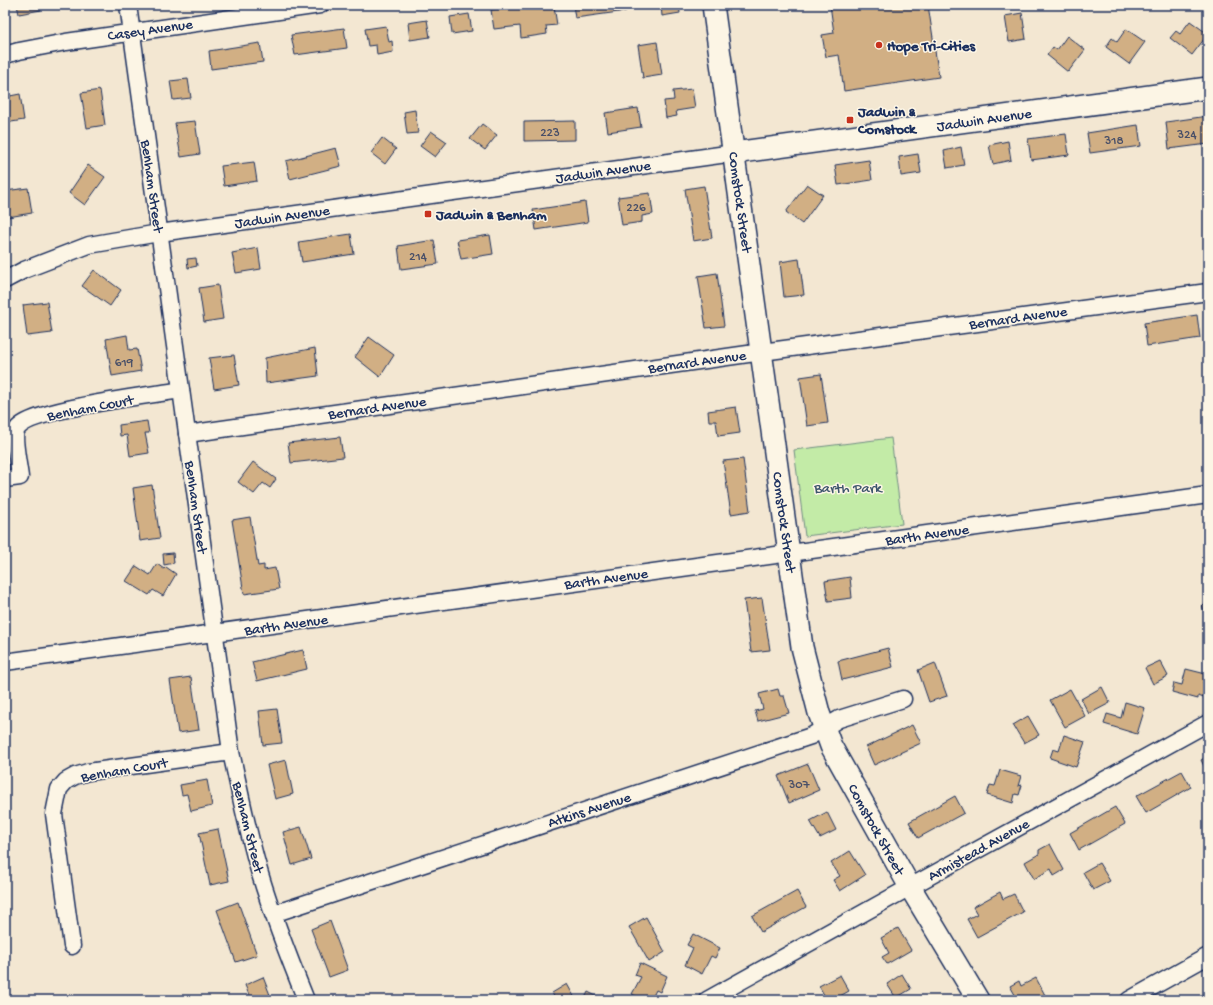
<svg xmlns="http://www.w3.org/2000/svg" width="1213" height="1005" font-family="'Gochi Hand',sans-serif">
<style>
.green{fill:#c3eba7;stroke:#6f8d82}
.building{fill:#d1af84;stroke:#1b2f5e}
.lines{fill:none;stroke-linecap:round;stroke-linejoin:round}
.minor-casing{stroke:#1b2f5e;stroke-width:19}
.tertiary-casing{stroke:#1b2f5e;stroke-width:24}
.minor{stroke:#fcf5e5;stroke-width:16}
.tertiary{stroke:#fcf5e5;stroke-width:21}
.poi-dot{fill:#c8321e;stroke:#fcf5e5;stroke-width:1.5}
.labels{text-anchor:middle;stroke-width:3;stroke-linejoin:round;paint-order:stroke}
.number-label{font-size:13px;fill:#484f68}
.street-label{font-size:15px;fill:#1b2f5e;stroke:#fcf5e5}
.poi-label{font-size:15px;font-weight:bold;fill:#1b2f5e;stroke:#fcf5e5;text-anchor:start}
.park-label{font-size:15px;fill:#3d556d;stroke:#fcf5e5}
</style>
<rect width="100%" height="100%" fill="#f3e7d2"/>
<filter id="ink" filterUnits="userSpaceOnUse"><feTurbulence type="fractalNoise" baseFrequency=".025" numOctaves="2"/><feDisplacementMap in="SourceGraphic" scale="8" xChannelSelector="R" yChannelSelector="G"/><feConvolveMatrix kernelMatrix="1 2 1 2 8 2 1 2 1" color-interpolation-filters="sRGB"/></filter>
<g filter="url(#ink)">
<path class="green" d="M891 438 902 524 805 536 794 450Z"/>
<g class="building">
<path d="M17 5H40L41 10 19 14Z"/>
<path d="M532 5H543V8L554 6 557 25 546 26 547 34 521 38 520 26 494 29 491 10Z"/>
<path d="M573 5H626V11L575 18Z"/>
<path d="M661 5H679L680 13 662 16Z"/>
<path d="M830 5H928L939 77 844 91 839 55 826 57 822 35 834 33Z"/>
<path d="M1022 13 1026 39 1009 42 1005 16Z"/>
<path d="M469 14 472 31 452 34 450 17Z"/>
<path d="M427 20 430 37 410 40 408 23Z"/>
<path d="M1190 21 1208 34 1192 55 1170 38 1176 31 1180 34Z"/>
<path d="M386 26 389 42 392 41 393 52 377 55 376 45 368 46 365 29Z"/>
<path d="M344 28 347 48 295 55 291 35Z"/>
<path d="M1126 29 1145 42 1129 64 1106 47 1112 38 1117 42Z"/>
<path d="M1067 36 1085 50 1068 72 1047 55 1053 47 1057 50Z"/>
<path d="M657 42 662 75 643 78 638 45Z"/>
<path d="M260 43 263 62 211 69 209 51Z"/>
<path d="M188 79 191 98 173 100 170 81Z"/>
<path d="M692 89 695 108 676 111 677 116 666 118 664 101 674 100 673 91Z"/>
<path d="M9 90 10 96 20 94 24 120 5 123V91Z"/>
<path d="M100 90 105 125 87 128 81 93Z"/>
<path d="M638 108 641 127 608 132 605 113Z"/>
<path d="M415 110 418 133 407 134 404 112Z"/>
<path d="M1208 116V144L1169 149 1166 122Z"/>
<path d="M195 121 200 154 181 157 175 123Z"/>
<path d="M575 121V140L524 141V122Z"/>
<path d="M482 124 497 135 485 150 470 139Z"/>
<path d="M1138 125 1141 146 1090 153 1087 133Z"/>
<path d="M431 131 447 142 435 157 420 146Z"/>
<path d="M1066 134 1069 155 1031 160 1028 139Z"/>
<path d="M382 138 396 149 385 164 371 153Z"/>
<path d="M1008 141 1011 160 993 164 989 145Z"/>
<path d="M961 147 964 165 947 168 944 151Z"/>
<path d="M336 148 341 166 290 179 286 161Z"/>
<path d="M918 154 921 173 901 176 899 157Z"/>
<path d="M869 160 872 180 838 185 835 165Z"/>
<path d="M254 162 257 181 224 186 221 166Z"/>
<path d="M88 165 105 177 85 205 69 193Z"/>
<path d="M807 184 823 195 802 224 786 212Z"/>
<path d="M704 186 712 238 693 241 685 189Z"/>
<path d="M28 188 32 213 8 217 5 191Z"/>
<path d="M650 193 653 214 642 216V222L622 225 618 197Z"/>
<path d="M585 202 588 222 536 230 533 210Z"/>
<path d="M351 234 354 254 302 262 299 242Z"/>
<path d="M490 235 493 254 461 259 457 240Z"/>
<path d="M434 240 438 264 401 269 398 246Z"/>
<path d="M258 248 261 269 236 273 232 253Z"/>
<path d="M196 258 197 266 188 268 187 259Z"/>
<path d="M799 259 804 295 784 297 780 262Z"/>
<path d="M94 270 121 290 110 306 82 286Z"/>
<path d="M717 273 724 326 706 328 698 276Z"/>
<path d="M218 285 223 319 204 322 199 288Z"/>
<path d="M47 302 52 333 27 336 23 305Z"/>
<path d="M1197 315 1200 338 1147 346 1144 323Z"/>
<path d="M127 335 129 350 137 349 141 371 112 376 106 339Z"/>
<path d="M369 337 394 355 380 377 355 357Z"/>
<path d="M315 348 318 376 266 383 265 358Z"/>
<path d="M234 355 239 385 214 389 209 358Z"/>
<path d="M821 374 828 423 807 426 800 377Z"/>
<path d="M736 407 740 433 718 436 716 421H709L708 411Z"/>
<path d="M147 421 149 433H145L149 453 130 456 127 435 120 436 119 425Z"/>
<path d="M340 437 343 457 291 463 288 443Z"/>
<path d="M743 459 750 511 731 514 723 461Z"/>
<path d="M253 462 276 479 270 488 263 483 254 494 238 482Z"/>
<path d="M152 485 160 538 140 541 133 488Z"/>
<path d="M250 517 258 566 264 565V570L275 568 279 589 244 594 232 520Z"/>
<path d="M173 553 174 563 164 565 163 554Z"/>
<path d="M157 564 164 569 166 567 176 574 163 596 153 590 149 595 126 581 136 566 150 575Z"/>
<path d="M850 577 852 598 828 601 825 581Z"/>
<path d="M762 598 770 650 751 652 744 600Z"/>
<path d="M1208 603V622H1207L1202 605Z"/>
<path d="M888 648 893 667 842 680 838 661Z"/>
<path d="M303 650 307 669 257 681 252 662Z"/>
<path d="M1160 661 1168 676 1153 684 1145 668Z"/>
<path d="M935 663 947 696 929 702 918 670Z"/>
<path d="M1186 669 1206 674 1203 683 1208 685 1204 698 1198 696V699L1172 692 1174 683 1182 685Z"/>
<path d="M191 677 199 730 178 733 170 680Z"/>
<path d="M1102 687 1110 703 1089 714 1081 699Z"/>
<path d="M778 689 780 696H784L789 713 758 721 755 711 763 709 759 694Z"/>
<path d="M1070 689 1085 716 1065 727 1050 700Z"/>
<path d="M1125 702 1145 708 1137 734 1104 724 1107 714 1121 718Z"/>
<path d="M277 709 282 743 263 745 259 711Z"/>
<path d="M1028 716 1039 735 1024 743 1013 725Z"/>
<path d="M912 725 921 743 874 765 866 747Z"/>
<path d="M1064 735 1085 742 1076 767 1050 758 1053 749 1059 751Z"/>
<path d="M1208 756V774L1201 760Z"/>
<path d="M286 760 293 794 275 799 267 765Z"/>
<path d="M808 764 819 790 789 803 778 776Z"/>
<path d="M1000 770 1021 776 1018 786 1022 785 1019 795 1015 794 1013 803 987 795 990 785 995 786Z"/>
<path d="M1182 771 1191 787 1146 813 1136 796Z"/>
<path d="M207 780 212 806 191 811 187 794 182 795 180 785Z"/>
<path d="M955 796 964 813 918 838 909 822Z"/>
<path d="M1115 807 1125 824 1079 850 1070 833Z"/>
<path d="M827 812 836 830 820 838 810 821Z"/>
<path d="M301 827 311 859 292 865 283 832Z"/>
<path d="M218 829 229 881 210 885 199 833Z"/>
<path d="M1050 844 1064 870 1054 876 1051 869 1034 879 1025 862 1039 854V850Z"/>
<path d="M850 851 865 875 840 891 833 880 840 876 831 863Z"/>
<path d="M1099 863 1110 881 1093 890 1083 872Z"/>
<path d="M797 891 806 907 761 932 752 916Z"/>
<path d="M1000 892 1003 899 1014 894 1023 912 977 937 967 919 977 914 973 907Z"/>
<path d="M238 902 257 955 236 962 217 910Z"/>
<path d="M646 917 665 952 649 962 629 927Z"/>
<path d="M330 921 348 970 329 977 311 929Z"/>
<path d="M898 928 911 950 887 964 882 957 889 953 881 938Z"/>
<path d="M693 934 720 948 715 958 711 956 702 974 685 965 693 948 687 945Z"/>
<path d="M640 963 667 976 660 992 656 990 651 1000H644L632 994 641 977 635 975Z"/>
<path d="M902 974 911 989 896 998 887 984Z"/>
<path d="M840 975 849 991 833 1000H827L819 986Z"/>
<path d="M263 977 272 1000H251L245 985Z"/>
<path d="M1036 978 1046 997 1041 1000H1018L1010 986 1019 981 1021 986Z"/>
<path d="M567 984 576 1000H556L552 993Z"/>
<path d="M588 992 604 1000H584Z"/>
<path d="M359 995 361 1000H349Z"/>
</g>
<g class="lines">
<g class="minor-casing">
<g id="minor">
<path d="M128 5 231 752C240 793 248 834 260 874 273 917 289 958 306 1000"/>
<path d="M5 55 19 51 66 42 320 5"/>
<path d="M5 280 24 270 89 245 159 233 734 153"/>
<path d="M187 434 762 352 1208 292"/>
<path d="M5 479 20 477C19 468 13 439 16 431 25 409 155 395 181 390"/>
<path d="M5 662 1208 495"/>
<path d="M273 914 811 736 839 719 903 699"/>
<path d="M72 946 54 814 59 789 66 781 75 776 88 772 231 752"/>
<path d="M707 1000 910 887 1208 723"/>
<path d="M1129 1000 1208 956"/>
</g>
</g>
<g class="tertiary-casing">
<g id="tertiary">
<path d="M713 5 802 647 819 713 831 746 910 887 978 1000"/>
<path d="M734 153 1208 88"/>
</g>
</g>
<use href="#minor" class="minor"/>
<use href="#tertiary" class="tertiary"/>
</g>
</g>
<g class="poi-dot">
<circle cx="879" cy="45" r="4"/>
<rect x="846" y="116" width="8" height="8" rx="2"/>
<rect x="424" y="210" width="8" height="8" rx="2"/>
</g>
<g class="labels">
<g class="number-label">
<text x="550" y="136">223</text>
<text x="1187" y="138">324</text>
<text x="1114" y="144">318</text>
<text x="636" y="211">226</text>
<text x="418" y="260">214</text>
<text x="124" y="366">619</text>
<text x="799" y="788">307</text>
</g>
<g class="street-label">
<text transform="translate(150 29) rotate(-8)" y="5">Casey Avenue</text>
<text transform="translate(984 119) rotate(-8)" y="5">Jadwin Avenue</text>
<text transform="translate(603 171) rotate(-8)" y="5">Jadwin Avenue</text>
<text transform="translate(153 186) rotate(82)" y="5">Benham Street</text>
<text transform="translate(741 202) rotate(82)" y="5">Comstock Street</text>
<text transform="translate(282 216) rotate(-8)" y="5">Jadwin Avenue</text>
<text transform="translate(1018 317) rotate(-8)" y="5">Bernard Avenue</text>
<text transform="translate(697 361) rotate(-8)" y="5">Bernard Avenue</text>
<text transform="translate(90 407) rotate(-11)" y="5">Benham Court</text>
<text transform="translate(377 407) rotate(-8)" y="5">Bernard Avenue</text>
<text transform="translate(197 507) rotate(82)" y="5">Benham Street</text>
<text transform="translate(785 522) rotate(82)" y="5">Comstock Street</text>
<text transform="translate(927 534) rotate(-8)" y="5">Barth Avenue</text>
<text transform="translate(606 578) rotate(-8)" y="5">Barth Avenue</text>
<text transform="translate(286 624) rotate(-8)" y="5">Barth Avenue</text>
<text transform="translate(124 769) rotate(-10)" y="5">Benham Court</text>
<text transform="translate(589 809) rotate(-18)" y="5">Atkins Avenue</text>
<text transform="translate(249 827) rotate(76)" y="5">Benham Street</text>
<text transform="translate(877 829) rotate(61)" y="5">Comstock Street</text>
<text transform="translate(978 849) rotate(-29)" y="5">Armistead Avenue</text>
</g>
<g class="poi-label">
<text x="887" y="50">Hope Tri-Cities</text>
<text x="858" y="116">Jadwin &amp;<tspan x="858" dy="17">Comstock</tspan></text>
<text x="436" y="219">Jadwin &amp; Benham</text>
</g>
<g class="park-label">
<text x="848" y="492">Barth Park</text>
</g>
</g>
<rect width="1213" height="1005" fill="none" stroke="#fcf5e5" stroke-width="20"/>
<rect x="10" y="10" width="1193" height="985" fill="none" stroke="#1b2f5e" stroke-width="1.5" filter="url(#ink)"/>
</svg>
